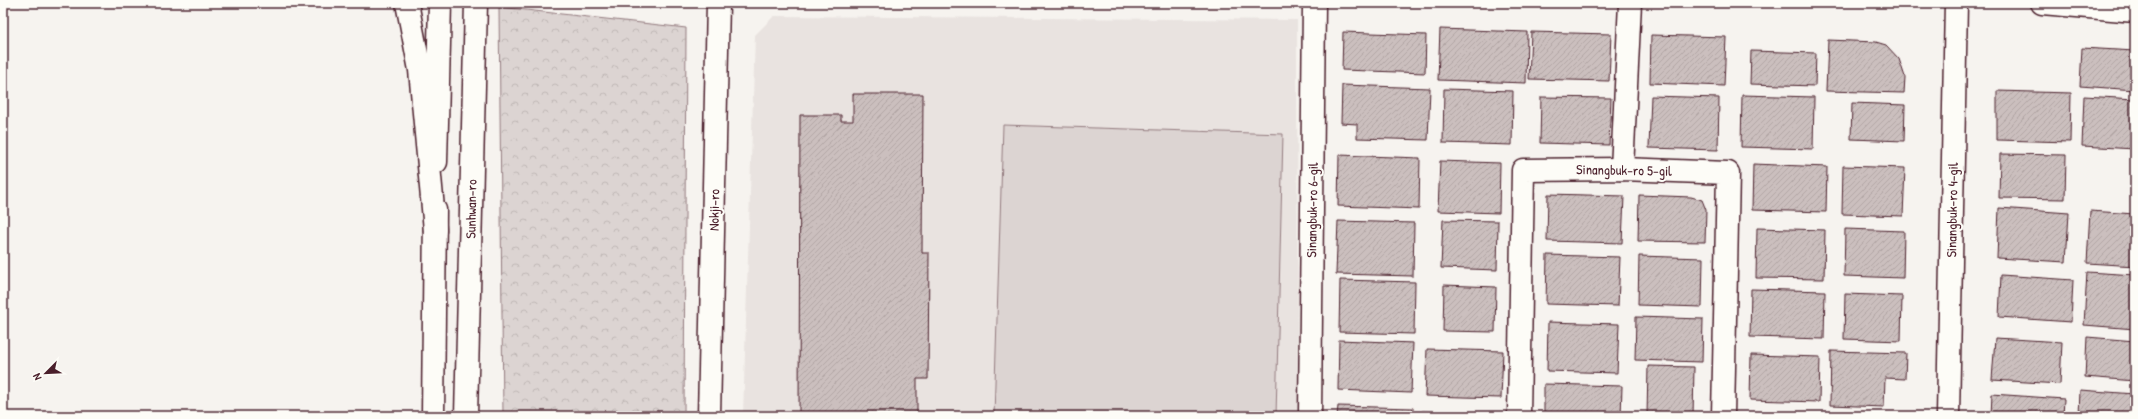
<svg xmlns="http://www.w3.org/2000/svg" width="2138" height="419" font-family="'Patrick Hand',sans-serif">
<style>
.built{fill:#e9e3e0}
.park{fill:url(#park-crowns);stroke:#937a7e}
.pitch{fill:#dcd4d2;stroke:#937a7e}
.building{fill:url(#building-hatch);stroke:#4a1f2b}
.lines{fill:none;stroke-linecap:round;stroke-linejoin:round}
.minor-casing{stroke:#4a1f2b;stroke-width:25}
.major-casing{stroke:#4a1f2b;stroke-width:25}
.minor{stroke:#fdfcf7;stroke-width:22}
.major{stroke:#fdfcf7;stroke-width:22}
.labels{text-anchor:middle;stroke-width:4;stroke-linejoin:round;paint-order:stroke}
.street-label{font-size:14px;fill:#4a1f2b;stroke:#fdfcf7}
</style>
<defs>
<pattern id="park-crowns" width="20" height="18" patternUnits="userSpaceOnUse"><rect width="20" height="18" fill="#dcd4d2"/><path d="M2 6a3 3 0 1 1 6 0M12 15a3 3 0 1 1 6 0" fill="none" stroke="#beb6b4"/></pattern>
<pattern id="building-hatch" width="6" height="6" patternUnits="userSpaceOnUse"><rect width="6" height="6" fill="#cbbfbe"/><path d="M-1 1l2-2M0 6l6-6M5 7l2-2" fill="none" stroke="#b0a4a3"/></pattern>
</defs>
<rect width="100%" height="100%" fill="#f6f3ef"/>
<filter id="ink" filterUnits="userSpaceOnUse"><feTurbulence type="fractalNoise" baseFrequency=".025" numOctaves="2"/><feDisplacementMap in="SourceGraphic" scale="8" xChannelSelector="R" yChannelSelector="G"/><feConvolveMatrix kernelMatrix="1 2 1 2 8 2 1 2 1" color-interpolation-filters="sRGB"/></filter>
<g filter="url(#ink)">
<path class="built" d="M774 16 1297 20 1298 416H743L755 35Z"/>
<path class="park" d="M499 7 686 28 684 416H503Z"/>
<path class="pitch" d="M1003 125 1283 134 1276 416H994Z"/>
<g class="building">
<path d="M1440 29 1527 32 1526 83 1438 80Z"/>
<path d="M1343 32 1426 35 1425 73 1342 70Z"/>
<path d="M1531 32 1611 34 1609 81 1529 79Z"/>
<path d="M1651 35 1726 37 1724 86 1650 83Z"/>
<path d="M1828 40 1876 42 1886 45 1899 59 1905 77 1904 93 1826 91Z"/>
<path d="M2082 48 2135 51V90L2080 86Z"/>
<path d="M1751 51 1816 53 1815 86 1750 84Z"/>
<path d="M1342 85 1430 88 1428 140 1357 138V124L1341 123Z"/>
<path d="M1444 89 1513 91 1512 145 1443 143Z"/>
<path d="M1997 91 2071 93 2070 142 1997 140Z"/>
<path d="M853 94H923L922 253H929L928 379H917V416H799L800 115H841V121H853Z"/>
<path d="M1742 95 1814 97 1813 149 1741 147Z"/>
<path d="M1651 96 1719 98 1718 150 1649 148Z"/>
<path d="M2084 96 2135 99V149L2082 146Z"/>
<path d="M1541 97 1611 98 1609 145 1540 143Z"/>
<path d="M1852 103 1905 105 1904 141 1851 139Z"/>
<path d="M2000 154 2066 155 2065 199 1999 198Z"/>
<path d="M1339 155 1420 158 1419 209 1338 206Z"/>
<path d="M1440 161 1500 163 1499 213 1438 211Z"/>
<path d="M1753 164 1827 167 1826 212 1752 210Z"/>
<path d="M1843 166 1905 168 1903 216 1842 214Z"/>
<path d="M1548 194 1624 196 1622 243 1547 241Z"/>
<path d="M1639 195 1691 197 1702 200 1706 210 1705 242 1638 241Z"/>
<path d="M1999 208 2069 213 2066 262 1997 258Z"/>
<path d="M2090 211 2135 214V266L2087 263Z"/>
<path d="M1443 220 1498 221 1497 270 1441 268Z"/>
<path d="M1338 221 1414 223 1413 276 1336 274Z"/>
<path d="M1757 228 1825 230 1824 279 1756 278Z"/>
<path d="M1845 229 1904 231 1903 278 1844 276Z"/>
<path d="M1547 255 1620 257 1618 306 1546 304Z"/>
<path d="M1639 256 1703 258 1702 307 1638 305Z"/>
<path d="M2087 272 2135 275V329L2084 325Z"/>
<path d="M2001 275 2073 280 2071 322 1999 317Z"/>
<path d="M1340 280 1415 282 1414 334 1339 332Z"/>
<path d="M1444 285 1496 287 1495 332 1443 331Z"/>
<path d="M1751 289 1825 291 1824 339 1750 337Z"/>
<path d="M1845 294 1902 296 1901 341 1844 339Z"/>
<path d="M1636 317 1703 319 1702 362 1635 360Z"/>
<path d="M1548 322 1619 324 1617 373 1547 371Z"/>
<path d="M2087 337 2135 341V381L2085 377Z"/>
<path d="M1995 338 2062 342 2060 384 1992 380Z"/>
<path d="M1339 340 1413 343 1411 393 1338 390Z"/>
<path d="M1427 349 1503 351 1501 398 1425 396Z"/>
<path d="M1831 351 1906 353 1905 379 1885 378 1884 407 1830 405Z"/>
<path d="M1751 355 1820 357 1819 402 1750 400Z"/>
<path d="M1648 366 1694 367 1693 416H1647Z"/>
<path d="M1544 384 1622 386 1621 416H1544Z"/>
<path d="M2080 390 2135 394V416H2079Z"/>
<path d="M1992 394 2064 399 2063 416H1991Z"/>
<path d="M1338 406 1413 408V416H1337Z"/>
<path d="M1422 411 1495 413V416H1422Z"/>
</g>
<g class="lines">
<g class="minor-casing">
<g id="minor">
<path d="M2042 3 2135 11"/>
<path d="M436 162 440 3"/>
<path d="M1622 169 1630 3"/>
<path d="M433 416 435 210"/>
<path d="M466 416 476 3"/>
<path d="M709 416 718 3"/>
<path d="M1310 416 1314 3"/>
<path d="M1519 416 1523 170 1622 169 1728 173 1723 416"/>
<path d="M1948 416 1956 3"/>
</g>
</g>
<g class="major-casing">
<path id="major" d="M407 3 420 70 435 230"/>
</g>
<use href="#minor" class="minor"/>
<use href="#major" class="major"/>
</g>
</g>
<g class="labels">
<g class="street-label">
<text transform="translate(1624 170) rotate(1)" y="5">Sinangbuk-ro 5-gil</text>
<text transform="translate(471 209) rotate(-89)" y="5">Sunhwan-ro</text>
<text transform="translate(714 210) rotate(-89)" y="5">Nokji-ro</text>
<text transform="translate(1312 210) rotate(-89)" y="5">Sinangbuk-ro 6-gil</text>
<text transform="translate(1952 210) rotate(-89)" y="5">Sinangbuk-ro 4-gil</text>
</g>
</g>
<rect width="2138" height="419" fill="none" stroke="#fdfcf7" stroke-width="16"/>
<rect x="8" y="8" width="2122" height="403" fill="none" stroke="#4a1f2b" stroke-width="1.5" filter="url(#ink)"/>
<g transform="translate(46 373) rotate(246)" stroke="#fdfcf7" stroke-width="3" paint-order="stroke">
<path d="M0-3L7 15L0 10L-7 15Z" fill="#4a1f2b"/>
<text y="-6" font-size="11" font-weight="bold" text-anchor="middle" fill="#4a1f2b">N</text>
</g>
</svg>
